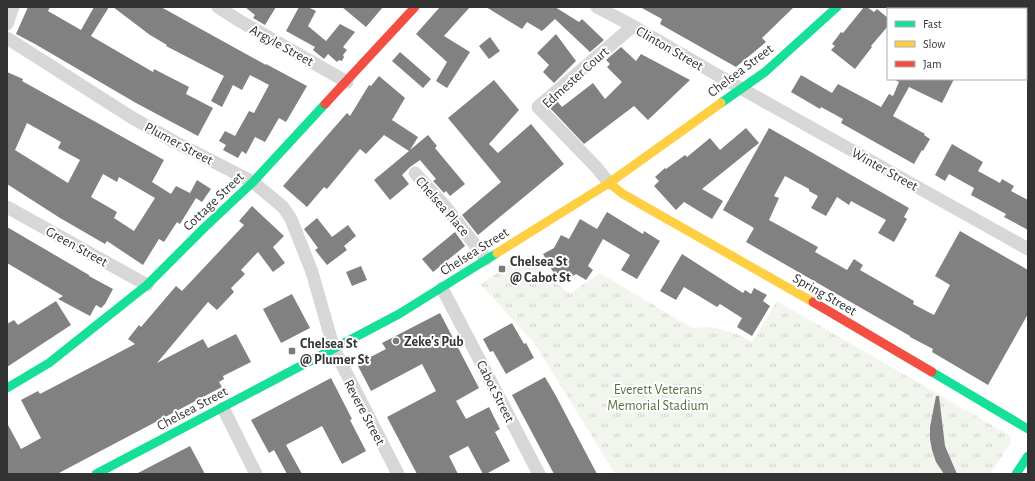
<svg xmlns="http://www.w3.org/2000/svg" width="1035" height="481" font-family="'Alegreya Sans',sans-serif">
<style>
.park{fill:url(#park-tufts)}
.building{fill:#818181;fill-rule:evenodd}
.lines{fill:none;stroke-linecap:round;stroke-linejoin:round}
.street{stroke:#d7d7d7;stroke-width:13}
.fast{stroke:#16e098;stroke-width:9}
.slow{stroke:#ffcf43;stroke-width:9}
.jam{stroke:#f24e42;stroke-width:9}
.poi-dot{fill:#7a7a7a;stroke:#fff;stroke-width:1.5}
.labels{text-anchor:middle;stroke-width:4;stroke-linejoin:round;paint-order:stroke}
.street-label{font-size:14px;fill:#333;stroke:#fff}
.poi-label{font-size:14px;font-weight:bold;fill:#333;stroke:#fff;text-anchor:start}
.park-label{font-size:14px;fill:#56703f;stroke:#fff}
</style>
<defs>
<pattern id="park-tufts" width="24" height="20" patternUnits="userSpaceOnUse"><rect width="24" height="20" fill="#f1f5ed"/><path d="M3 7l-1-3M5 7V3M7 7l1-3M15 17l-1-3M17 17v-4M19 17l1-3" fill="none" stroke="#cfd2cc"/></pattern>
</defs>
<rect width="100%" height="100%" fill="#fff"/>
<path class="park" d="M523 257 570 294 600 273 692 328 712 327 737 334 752 342 777 301 1009 435 1011 437 1010 444 990 474H615L535 344 480 284Z"/>
<g class="building">
<path d="M28 7H50L48 11 81 30 94 7H109L91 36 153 72 154 69 189 87 186 94 213 108 198 136 136 103 35 44 16 34Z"/>
<path d="M113 7H161L266 65V64L307 86 286 122 279 118 265 142 255 137 246 154 242 151 238 158 223 150 226 145 219 141 225 131 235 136 249 111 254 113 269 85 250 75 242 90 233 85 222 107 211 101 224 76 166 46 167 45 150 35Z"/>
<path d="M245 7H276L265 25 253 18 255 15Z"/>
<path d="M299 7H308L316 11 308 26 326 41 340 24 355 32 343 47 347 50 343 55 344 57 342 61 339 60 337 62 328 54 324 59 313 50 315 47 286 31Z"/>
<path d="M342 7H383L366 27Z"/>
<path d="M440 7H470L444 36 470 52 447 88 436 81 447 62 416 34Z"/>
<path d="M486 7H555L579 22 582 19 604 40 590 52 555 19 542 31 527 22 522 29Z"/>
<path d="M640 7H794L762 38 766 42 736 67 660 24 662 19Z"/>
<path d="M864 7H867L874 12 877 9 888 18V26L871 46 872 47 855 69 831 50 835 46 832 44 841 32 843 33Z"/>
<path d="M556 34 576 61 554 83 543 72 549 65 537 53Z"/>
<path d="M490 37 500 51 489 59 479 46Z"/>
<path d="M621 47 636 61 641 54 690 80 648 120 634 106 584 144 550 108 557 101 562 107 593 83 605 99 622 82 607 67 610 64 606 60Z"/>
<path d="M400 52 431 79 423 88 392 61Z"/>
<path d="M7 72 23 79 22 81 164 160 152 182 171 194 176 186 190 193 197 180 211 189 202 202 196 198 180 224 177 222 164 242 159 239 143 265 107 241 105 244 60 218 7 184ZM27 123 61 142 58 148 80 160 68 183 15 150ZM103 174 117 182 119 177 155 198 134 231 114 218 117 212 91 197Z"/>
<path d="M801 75 832 93 838 84 881 107 889 94 893 96 899 82 893 79H954L942 103 909 87 893 116 925 134 924 135 930 139 923 151 922 150 914 164 841 123 843 119 821 107 820 109 791 92Z"/>
<path d="M379 76 405 98 392 120 418 137 410 150 428 135 437 146 435 148 465 184 450 196 446 191 444 193 433 181 436 179 420 160 410 167 402 175 409 184 390 200 374 180 409 151 384 135 366 154 360 149 327 189 324 187 307 207 283 186 347 113 350 116 369 85 371 86Z"/>
<path d="M494 80 519 110 489 144 498 153 531 124 564 164 478 235 462 215 501 182 448 118Z"/>
<path d="M746 128 759 143 702 189 723 201 712 219 684 202 676 210 654 186 659 181 655 177 665 168 666 169 685 155 687 157 710 138 720 150Z"/>
<path d="M769 128 909 208 904 217 907 219 894 242 878 233 886 220 851 201 849 205 837 197 826 216 811 208 818 196 809 191V189L785 176 774 196 779 198 769 220 818 247 815 252 847 270 854 259 863 265 860 270 914 301 913 304 934 315 950 285 935 276 960 231 1028 270V314L988 385 932 352 933 349 910 337V336L746 242 754 228 723 210Z"/>
<path d="M952 144 983 162 978 171 1000 183 1002 179 1014 186 1011 191 1028 200V230L1004 217 1006 214 971 195 974 188 949 174 945 181 935 175Z"/>
<path d="M252 206 284 236 273 247 285 263 273 272 258 252 241 270 245 274 231 288 234 292 217 310 208 302 157 363 203 339 208 348 236 334 251 362 223 376 224 379 219 382 222 387 57 474H7V423L21 449 41 438 21 400 38 391 40 394 135 344 128 339 139 325 141 327 176 286 182 291 244 225 239 221Z"/>
<path d="M607 212 643 234 644 231 660 241 637 279 621 270 630 255 603 239 588 266 593 270 586 280 576 274 560 284 543 254 554 248 561 235 569 239 580 219 597 229Z"/>
<path d="M317 218 332 237 348 225 356 236 344 246 347 250 327 265 315 250 318 248 304 229Z"/>
<path d="M7 227 89 275V276L113 289 105 304 101 308 96 305 90 316 58 299 63 296 7 263Z"/>
<path d="M455 232 465 246 433 272 422 259Z"/>
<path d="M682 254 743 293 745 290 751 294 754 288 767 295 763 301 770 306 752 336 737 327 742 318 720 304 717 307 684 287 676 300 660 291Z"/>
<path d="M361 266 367 280 352 286 346 272Z"/>
<path d="M292 294 310 328 281 343 263 309Z"/>
<path d="M56 301 71 325 7 367V324L14 320 18 325Z"/>
<path d="M440 313 479 388 456 401 466 419 489 407 500 429 495 432 510 461 486 474H483L468 446 449 456 458 474H417L387 417 436 391 422 364 371 391 357 364 386 349 382 343Z"/>
<path d="M512 323 524 344 526 343 534 358 506 374 493 351 490 352 483 339Z"/>
<path d="M545 377 556 396 597 474H554L512 395Z"/>
<path d="M331 378 352 419 350 420 366 451 342 464 322 426 286 445 302 474H287L274 450 269 453 251 420Z"/>
<path d="M936 396H939L945 446 957 474H944L936 462 932 450 930 439V427Z"/>
<path d="M190 446 205 474H136Z"/>
</g>
<g class="lines">
<g class="street">
<path d="M218 7 238 20 347 82"/>
<path d="M597 7 633 26 719 76 1028 249"/>
<path d="M906 7 910 9"/>
<path d="M7 24 13 7"/>
<path d="M7 38 131 117 173 141 253 182 283 207 291 219 312 272 334 349 398 474"/>
<path d="M1026 70 1028 71"/>
<path d="M415 173 445 206 486 259"/>
<path d="M609 183 597 168 538 107 633 26"/>
<path d="M7 207 147 285"/>
<path d="M442 288 539 474"/>
<path d="M223 408 256 474"/>
</g>
<g class="fast">
<path d="M721 103 765 72 837 7"/>
<path d="M932 372 1028 429"/>
<path d="M7 388 49 363 147 285 204 228 253 182 325 104"/>
<path d="M96 474 399 314 497 253"/>
<path d="M1016 474 1028 456"/>
</g>
<g class="slow">
<path d="M609 183 623 194 813 302"/>
<path d="M497 253 609 183 721 103"/>
</g>
<g class="jam">
<path d="M325 104 415 7"/>
<path d="M813 302 932 372"/>
</g>
</g>
<g class="poi-dot">
<rect x="498" y="265" width="8" height="8" rx="2"/>
<circle cx="396" cy="341" r="4"/>
<rect x="288" y="347" width="8" height="8" rx="2"/>
</g>
<g class="labels">
<g class="street-label">
<text transform="translate(282 45) rotate(29)" y="5">Argyle Street</text>
<text transform="translate(670 48) rotate(30)" y="5">Clinton Street</text>
<text transform="translate(740 70) rotate(-37)" y="5">Chelsea Street</text>
<text transform="translate(575 77) rotate(-42)" y="5">Edmester Court</text>
<text transform="translate(179 143) rotate(28)" y="5">Plumer Street</text>
<text transform="translate(885 169) rotate(29)" y="5">Winter Street</text>
<text transform="translate(213 201) rotate(-44)" y="5">Cottage Street</text>
<text transform="translate(443 206) rotate(49)" y="5">Chelsea Place</text>
<text transform="translate(77 246) rotate(29)" y="5">Green Street</text>
<text transform="translate(474 251) rotate(-32)" y="5">Chelsea Street</text>
<text transform="translate(825 294) rotate(30)" y="5">Spring Street</text>
<text transform="translate(496 391) rotate(63)" y="5">Cabot Street</text>
<text transform="translate(192 408) rotate(-28)" y="5">Chelsea Street</text>
<text transform="translate(365 412) rotate(62)" y="5">Revere Street</text>
</g>
<g class="poi-label">
<text x="510" y="266">Chelsea St<tspan x="510" dy="16">@ Cabot St</tspan></text>
<text x="404" y="346">Zeke's Pub</text>
<text x="300" y="348">Chelsea St<tspan x="300" dy="16">@ Plumer St</tspan></text>
</g>
<g class="park-label">
<text x="658" y="394">Everett Veterans<tspan x="658" dy="16">Memorial Stadium</tspan></text>
</g>
</g>
<rect width="1035" height="481" fill="none" stroke="#333333" stroke-width="16"/>
<rect x="887" y="8" width="140" height="72" fill="#ffffff" stroke="#adadad"/>
<rect x="895" y="21" width="20" height="6" fill="#16e098" stroke="#adadad"/>
<text x="923" y="28" font-size="12" fill="#333333">Fast</text>
<rect x="895" y="41" width="20" height="6" fill="#ffcf43" stroke="#adadad"/>
<text x="923" y="48" font-size="12" fill="#333333">Slow</text>
<rect x="895" y="61" width="20" height="6" fill="#f24e42" stroke="#adadad"/>
<text x="923" y="68" font-size="12" fill="#333333">Jam</text>
</svg>
